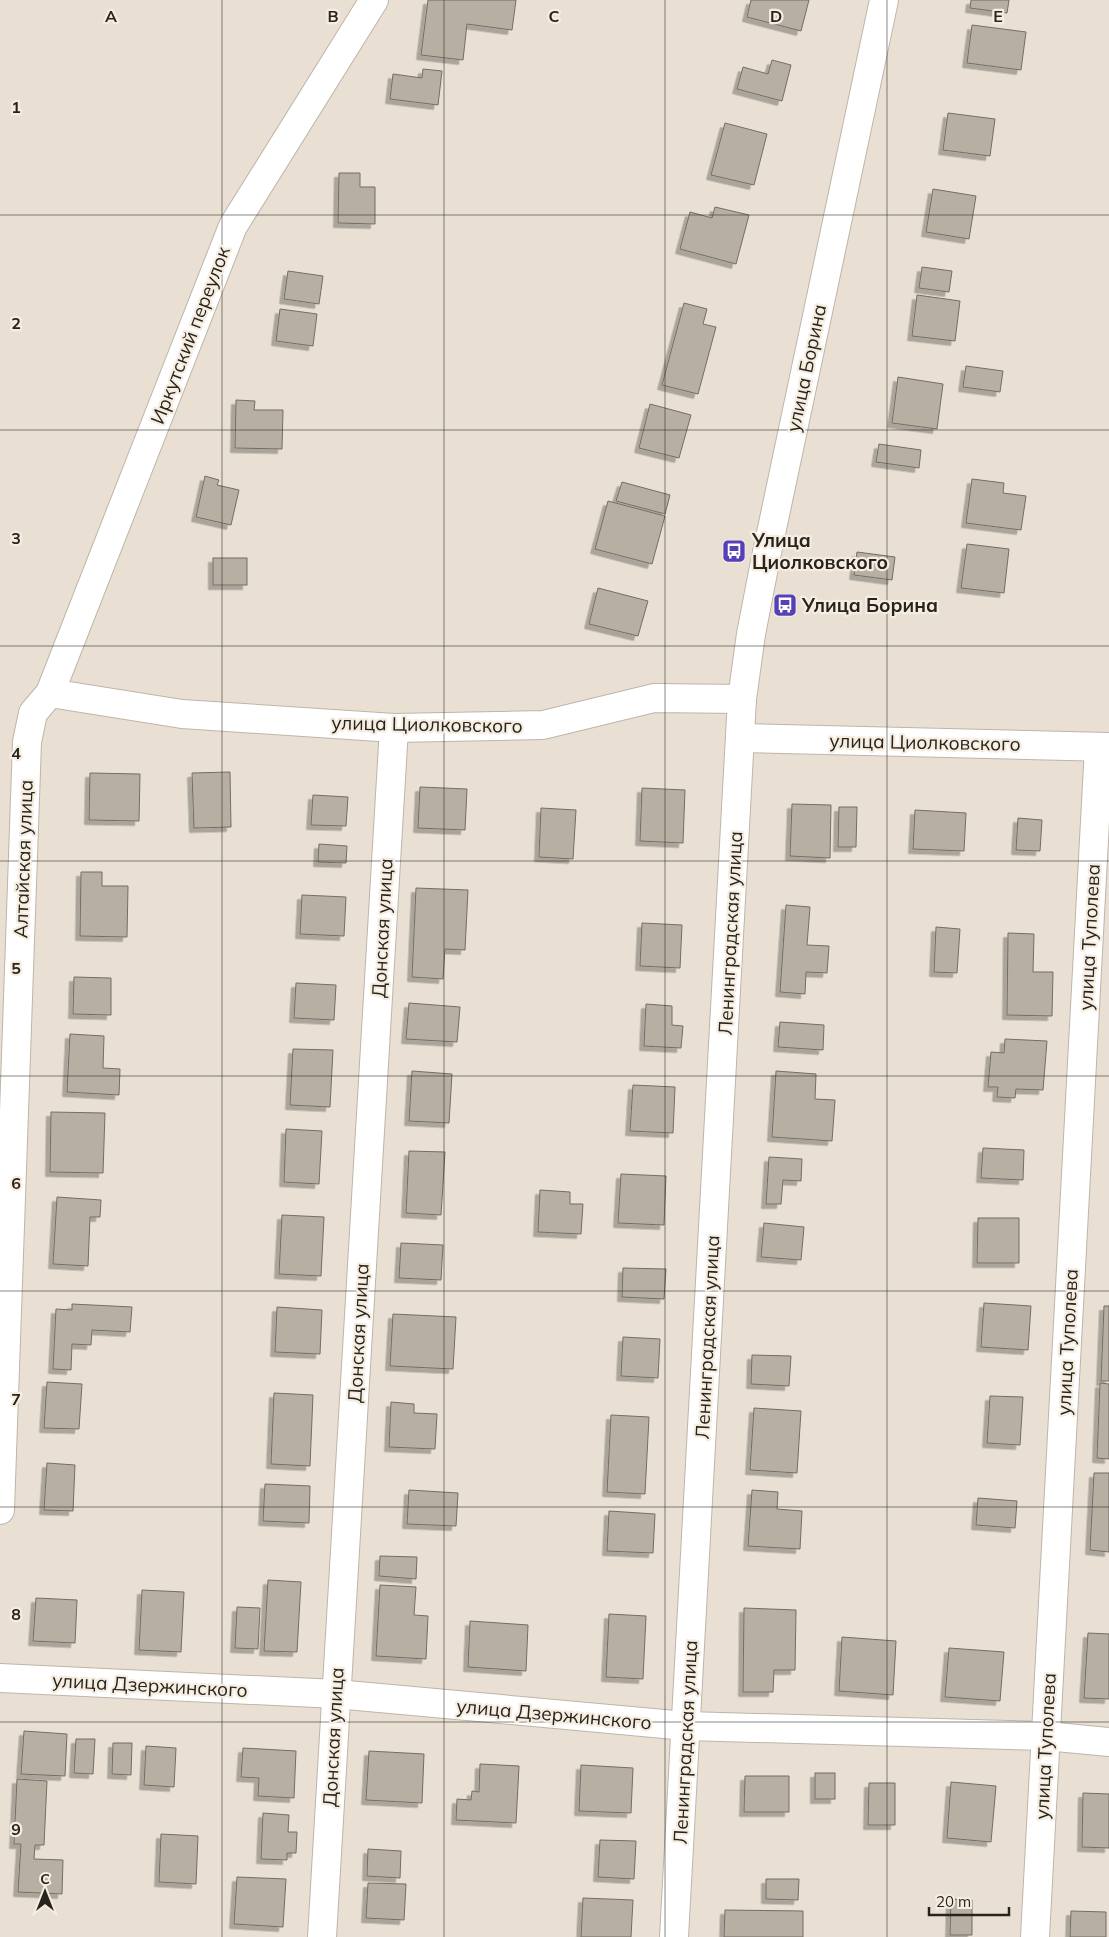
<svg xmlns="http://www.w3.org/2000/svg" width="1109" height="1937" font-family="Mulish,sans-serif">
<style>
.building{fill:#b8afa3;stroke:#756d62;filter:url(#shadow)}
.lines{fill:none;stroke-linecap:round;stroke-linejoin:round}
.street-casing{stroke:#beb5a9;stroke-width:30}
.secondary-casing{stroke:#beb5a9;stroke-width:30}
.street{stroke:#fff;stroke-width:28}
.secondary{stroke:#fff;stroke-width:28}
.grid{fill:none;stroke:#27241f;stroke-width:1;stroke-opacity:0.55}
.labels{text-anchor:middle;stroke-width:4.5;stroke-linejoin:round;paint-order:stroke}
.street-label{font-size:19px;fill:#27241f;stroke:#f6ede0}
.poi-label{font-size:19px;font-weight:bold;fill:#27241f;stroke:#f6ede0;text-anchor:start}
.grid-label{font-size:16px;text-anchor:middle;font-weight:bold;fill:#27241f;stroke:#f6ede0;stroke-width:4.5;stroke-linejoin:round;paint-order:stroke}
</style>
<defs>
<filter id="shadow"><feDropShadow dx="-4.5" dy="4.5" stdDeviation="0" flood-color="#0004"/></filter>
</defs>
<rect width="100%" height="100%" fill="#e9e0d3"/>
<g class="building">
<path d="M428 0H516L512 30 467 24 463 60 421 55Z"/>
<path d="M751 0H809L801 31 747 17Z"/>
<path d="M971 0H1009L1007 13 970 8Z"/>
<path d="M972 25 1026 32 1021 70 967 63Z"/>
<path d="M772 60 791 65 782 101 737 89 743 67 768 74Z"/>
<path d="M423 69 442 71 438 105 390 99 393 74 422 78Z"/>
<path d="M948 113 995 119 990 156 943 150Z"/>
<path d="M725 123 767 134 754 185 711 175Z"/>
<path d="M339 173H360V187H375V224L338 223Z"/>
<path d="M933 189 976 196 969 239 926 232Z"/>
<path d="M715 207 749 215 736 264 680 249 690 212 712 218Z"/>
<path d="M922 267 952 271 949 292 919 288Z"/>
<path d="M288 271 323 276 319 304 284 299Z"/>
<path d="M917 295 960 301 955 341 912 336Z"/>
<path d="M684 303 707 309 703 324 716 327 698 394 662 385Z"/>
<path d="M280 309 317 314 313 346 276 341Z"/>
<path d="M966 366 1003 371 1000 392 963 387Z"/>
<path d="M898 377 943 384 937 429 892 423Z"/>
<path d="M236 400 255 401 254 410H283L282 449 235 448Z"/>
<path d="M650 404 691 415 679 458 639 448Z"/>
<path d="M879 444 921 450 919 468 876 462Z"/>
<path d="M205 476 219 480 217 485 239 490 231 525 196 517Z"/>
<path d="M972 479 1004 483 1003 493 1026 496 1021 530 966 523Z"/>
<path d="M622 482 670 495 665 514 616 501Z"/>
<path d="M608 501 665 516 652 564 595 549Z"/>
<path d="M967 544 1009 549 1004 593 961 588Z"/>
<path d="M857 552 895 557 892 580 854 575Z"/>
<rect x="213" y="558" width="34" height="27"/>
<path d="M598 588 648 601 638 636 589 624Z"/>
<path d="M230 772 231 827 194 828 192 773Z"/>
<path d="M90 773 140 774 139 821 89 820Z"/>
<path d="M420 787 467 789 465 830 418 828Z"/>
<path d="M642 788 685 790 683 843 640 841Z"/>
<path d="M313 795 348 797 346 826 311 825Z"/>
<path d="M792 804 831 805 830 858 790 856Z"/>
<path d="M839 807H857L856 847H838Z"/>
<path d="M541 808 576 810 573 859 539 857Z"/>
<path d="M915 810 966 813 964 851 913 849Z"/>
<path d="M1018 818 1042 820 1040 851 1016 850Z"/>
<path d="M319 844 347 846 346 863 318 862Z"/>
<path d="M81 872H102V886H128L127 937 80 936Z"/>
<path d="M416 888 468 890 465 950 445 949 443 979 412 977Z"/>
<path d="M302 895 346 897 344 936 300 934Z"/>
<path d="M786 905 810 907 807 945 829 946 827 973 806 972 805 994 780 992Z"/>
<path d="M642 923 682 925 680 968 640 966Z"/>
<path d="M936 927 960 929 957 973 934 972Z"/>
<path d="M1008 933 1034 934 1033 972H1053L1052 1016 1007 1015Z"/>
<path d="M74 977 111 978V1015L73 1014Z"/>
<path d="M296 983 336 985 334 1020 294 1018Z"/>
<path d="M409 1003 460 1007 457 1042 406 1039Z"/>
<path d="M646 1004 672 1006V1025L683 1026 681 1048 644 1046Z"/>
<path d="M780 1022 824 1025 823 1050 778 1047Z"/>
<path d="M70 1034 104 1036 103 1068 120 1069 119 1095 67 1092Z"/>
<path d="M1005 1039 1047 1041 1043 1090 1016 1089 1015 1098 997 1097 998 1087H988L991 1052 1004 1053Z"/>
<path d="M293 1049 333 1050 330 1107 290 1105Z"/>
<path d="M412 1071 452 1074 449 1123 409 1121Z"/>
<path d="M776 1071 816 1074 815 1099 835 1100 832 1141 772 1137Z"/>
<path d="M633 1085 675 1087 673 1133 630 1131Z"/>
<path d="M51 1112 105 1113 103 1173 50 1172Z"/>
<path d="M286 1129 322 1131 319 1184 284 1182Z"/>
<path d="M983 1148 1024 1150 1023 1180 981 1178Z"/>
<path d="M409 1151 445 1152 441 1215 406 1213Z"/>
<path d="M769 1157 802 1159 801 1181 783 1180 781 1204H766Z"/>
<path d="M621 1174 666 1176 664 1225 618 1223Z"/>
<path d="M540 1190 570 1192V1204H583L581 1234 538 1232Z"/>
<path d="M57 1197 101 1200 100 1217H90L88 1266 53 1264Z"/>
<path d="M282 1215 324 1217 321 1276 279 1274Z"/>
<path d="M978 1218H1019V1263H977Z"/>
<path d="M764 1223 804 1227 801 1260 761 1257Z"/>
<path d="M401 1243 443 1245 441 1280 399 1278Z"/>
<path d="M623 1268 666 1269 664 1299 622 1297Z"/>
<path d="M984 1303 1031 1306 1028 1350 981 1347Z"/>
<path d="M72 1304 132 1307 130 1332 92 1330 91 1345 72 1344 71 1370 53 1369 56 1309 72 1310Z"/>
<path d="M1104 1306H1109V1381H1101Z"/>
<path d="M277 1307 322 1310 320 1354 275 1352Z"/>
<path d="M393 1314 456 1317 453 1369 390 1366Z"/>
<path d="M623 1337 660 1339 658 1378 621 1376Z"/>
<path d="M752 1355 791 1356 789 1386 751 1384Z"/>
<path d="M47 1382 82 1384 79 1429 44 1428Z"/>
<path d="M1100 1383 1109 1384V1459L1097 1458Z"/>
<path d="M274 1393 313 1395 310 1466 271 1464Z"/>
<path d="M990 1396 1023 1397 1020 1445 987 1443Z"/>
<path d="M391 1402 414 1404V1413L437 1414 435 1449 389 1447Z"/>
<path d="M754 1408 801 1411 797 1473 750 1470Z"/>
<path d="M611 1415 649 1417 645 1494 607 1492Z"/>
<path d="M47 1463 75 1465 73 1511 44 1510Z"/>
<path d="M1094 1473H1109V1552L1090 1550Z"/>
<path d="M265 1484 310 1486 309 1523 263 1521Z"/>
<path d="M409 1490 458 1493 456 1526 407 1524Z"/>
<path d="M752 1490 778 1492 777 1509 802 1511 800 1549 748 1546Z"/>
<path d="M978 1498 1017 1501 1015 1528 976 1525Z"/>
<path d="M609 1511 655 1514 653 1553 607 1551Z"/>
<path d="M380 1556 417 1557 416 1579 379 1576Z"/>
<path d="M268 1580 301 1582 297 1652 264 1651Z"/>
<path d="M380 1585 416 1587 414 1615 428 1616 426 1659 376 1656Z"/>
<path d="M142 1590 184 1592 181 1652 139 1650Z"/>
<path d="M36 1598 77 1600 75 1643 33 1641Z"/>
<path d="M237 1607 260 1608 258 1649 235 1648Z"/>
<path d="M744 1608 796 1610 795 1670H774L773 1692H743Z"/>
<path d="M609 1614 646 1616 643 1679 606 1677Z"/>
<path d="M470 1621 528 1625 526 1671 468 1667Z"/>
<path d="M1088 1633 1109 1634V1699L1084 1698Z"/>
<path d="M842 1637 896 1641 893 1695 839 1691Z"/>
<path d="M949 1648 1004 1652 1000 1701 945 1697Z"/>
<path d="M24 1731 67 1734 65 1776 21 1774Z"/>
<path d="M76 1739H95L93 1774 74 1773Z"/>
<path d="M113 1743H132L131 1775 112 1774Z"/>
<path d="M146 1746 176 1748 174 1787 144 1785Z"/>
<path d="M243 1748 296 1751 294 1798 258 1796 259 1778 241 1777Z"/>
<path d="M369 1751 424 1754 422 1803 366 1800Z"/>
<path d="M480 1764 519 1766 516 1823 456 1820 457 1799 471 1800 472 1791 479 1792Z"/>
<path d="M581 1765 633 1768 631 1813 579 1811Z"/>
<rect x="815" y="1773" width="20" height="26"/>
<path d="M745 1776H789V1812H744Z"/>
<path d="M17 1779 47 1781 44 1845H35L34 1859 63 1860 62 1894 18 1892 21 1844H14Z"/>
<path d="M951 1782 996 1786 991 1842 947 1838Z"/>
<path d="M869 1783H895V1825H868Z"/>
<path d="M1083 1793 1109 1794V1848L1082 1847Z"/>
<path d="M263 1813 289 1815 288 1832H297L296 1853H287V1860L261 1859Z"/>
<path d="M161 1834 198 1836 196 1884 159 1882Z"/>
<path d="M600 1840 636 1841 634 1879 598 1877Z"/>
<path d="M368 1849 401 1851 400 1878 367 1876Z"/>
<path d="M237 1877 286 1879 283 1927 234 1924Z"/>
<path d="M766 1879H799L798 1900 766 1899Z"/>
<path d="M368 1883 406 1884 404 1920 366 1918Z"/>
<path d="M583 1898 633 1900 631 1937H581Z"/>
<path d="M951 1899 972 1900V1935H950Z"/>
<path d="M725 1910 803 1911V1937H724Z"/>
<path d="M1071 1911 1106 1912V1937H1070Z"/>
</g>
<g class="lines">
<g class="street-casing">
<g id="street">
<path d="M50 693 182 714 394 728 543 725 654 698 742 699"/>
<path d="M741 738 1109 747"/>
<path d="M0 1510 27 742 33 713 50 693 233 226 374 0"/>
<path d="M0 1678 336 1694 686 1726 1046 1736 1109 1742"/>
<path d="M322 1937 394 728"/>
<path d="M1035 1937 1099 747"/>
</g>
</g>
<g class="secondary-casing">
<path id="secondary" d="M674 1937 742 699 751 634 766 557 884 0"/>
</g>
<use href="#street" class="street"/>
<use href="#secondary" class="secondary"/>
</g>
<path class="grid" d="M222 0V1937M444 0V1937M665 0V1937M887 0V1937M0 215H1109M0 430H1109M0 646H1109M0 861H1109M0 1076H1109M0 1291H1109M0 1507H1109M0 1722H1109"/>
<defs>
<g id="bus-square" transform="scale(1.25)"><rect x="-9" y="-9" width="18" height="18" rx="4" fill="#5540b8" stroke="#f6ede0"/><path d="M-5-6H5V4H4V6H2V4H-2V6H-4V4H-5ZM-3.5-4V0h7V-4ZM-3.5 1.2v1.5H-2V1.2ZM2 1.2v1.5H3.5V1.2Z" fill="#fff"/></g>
</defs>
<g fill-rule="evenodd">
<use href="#bus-square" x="734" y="551"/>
<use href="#bus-square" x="785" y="605"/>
</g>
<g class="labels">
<g class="street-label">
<text transform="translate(190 335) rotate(-69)" y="7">Иркутский переулок</text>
<text transform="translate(806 368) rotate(-78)" y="7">улица Борина</text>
<text transform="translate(427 724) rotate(1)" y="7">улица Циолковского</text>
<text transform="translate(925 742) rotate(1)" y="7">улица Циолковского</text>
<text transform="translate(23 859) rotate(-88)" y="7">Алтайская улица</text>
<text transform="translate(382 928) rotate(-87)" y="7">Донская улица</text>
<text transform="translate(730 933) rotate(-87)" y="7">Ленинградская улица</text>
<text transform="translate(1089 937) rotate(-87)" y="7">улица Туполева</text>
<text transform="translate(358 1333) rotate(-87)" y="7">Донская улица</text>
<text transform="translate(707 1337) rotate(-87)" y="7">Ленинградская улица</text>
<text transform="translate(1067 1342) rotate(-87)" y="7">улица Туполева</text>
<text transform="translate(150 1685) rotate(3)" y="7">улица Дзержинского</text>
<text transform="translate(554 1714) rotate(5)" y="7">улица Дзержинского</text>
<text transform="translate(333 1737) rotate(-87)" y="7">Донская улица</text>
<text transform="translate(685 1742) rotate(-87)" y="7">Ленинградская улица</text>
<text transform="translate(1045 1746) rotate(-87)" y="7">улица Туполева</text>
</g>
<g class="poi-label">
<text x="752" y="547">Улица<tspan x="752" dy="22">Циолковского</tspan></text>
<text x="802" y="612">Улица Борина</text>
</g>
</g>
<g class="grid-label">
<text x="111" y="22">A</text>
<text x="333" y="22">B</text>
<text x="554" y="22">C</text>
<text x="776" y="22">D</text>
<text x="998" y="22">E</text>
<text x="16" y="113">1</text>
<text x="16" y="329">2</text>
<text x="16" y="544">3</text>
<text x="16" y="759">4</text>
<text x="16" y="974">5</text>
<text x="16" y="1189">6</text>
<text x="16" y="1405">7</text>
<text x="16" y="1620">8</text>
<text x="16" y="1835">9</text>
</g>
<g transform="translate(45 1892)" stroke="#f6ede0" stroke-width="4" paint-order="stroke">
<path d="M0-4L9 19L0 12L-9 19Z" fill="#27241f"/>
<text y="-8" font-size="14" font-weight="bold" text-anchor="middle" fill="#27241f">С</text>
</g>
<path d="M929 1907v8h80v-8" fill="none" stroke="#27241f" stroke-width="2.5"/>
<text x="936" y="1907" font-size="15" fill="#27241f" stroke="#f6ede0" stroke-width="4" paint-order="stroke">20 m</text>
</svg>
